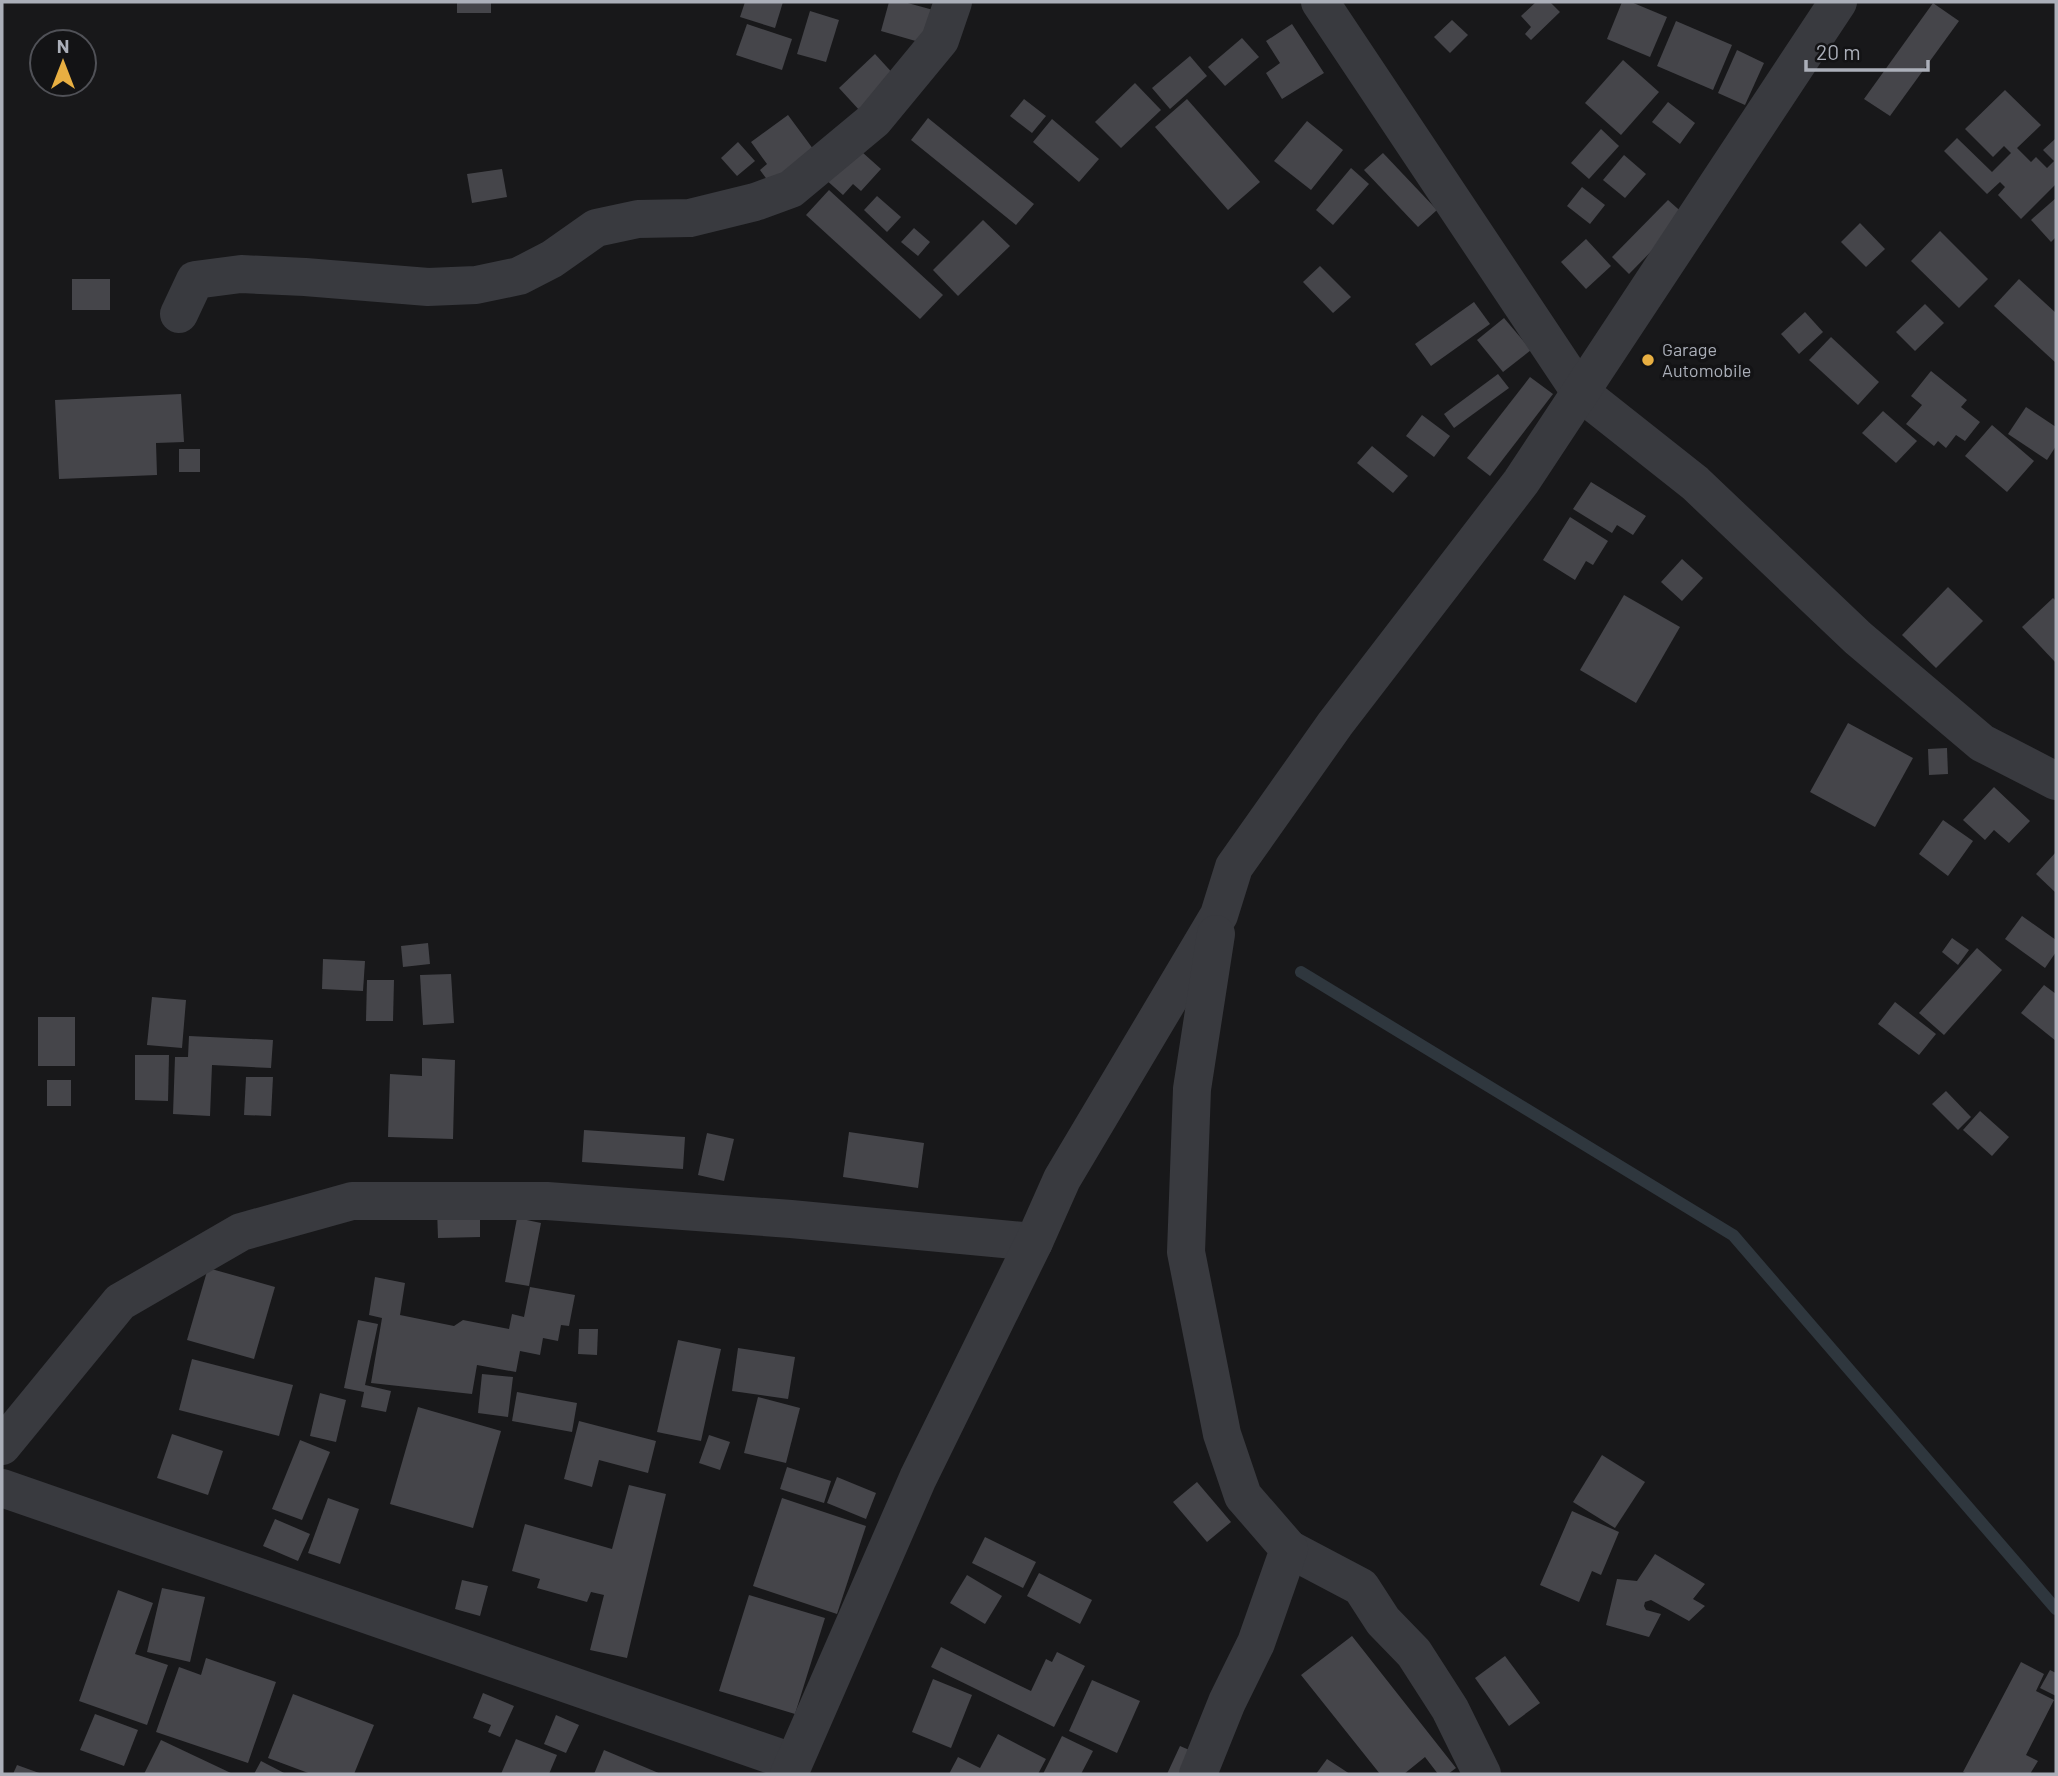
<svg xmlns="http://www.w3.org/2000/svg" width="2058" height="1776" font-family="Barlow,sans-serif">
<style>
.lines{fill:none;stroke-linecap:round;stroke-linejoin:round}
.stream{stroke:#2f373e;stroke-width:12}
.building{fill:#45454a}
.minor{stroke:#393a3f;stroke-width:38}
.poi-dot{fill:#e8af42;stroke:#131315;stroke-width:2.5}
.labels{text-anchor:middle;stroke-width:7;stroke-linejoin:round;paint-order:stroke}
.poi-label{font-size:18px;fill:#abafb9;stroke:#131315;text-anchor:start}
</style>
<rect width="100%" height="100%" fill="#18181a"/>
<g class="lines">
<path class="stream" d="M1301 972 1733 1235 2056 1609"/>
</g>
<g class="building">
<rect x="457" y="2" width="34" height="11"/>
<path d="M745 2H783L775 28 740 17Z"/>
<path d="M889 2H904L937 11 926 44 881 31Z"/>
<path d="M1536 2H1550L1560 12 1531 40 1525 34 1531 27 1521 16Z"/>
<path d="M1622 2H1631L1667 17 1650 57 1607 39Z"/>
<path d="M1933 3 1959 21 1890 116 1864 99Z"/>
<path d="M810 11 839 20 826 62 797 54Z"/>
<path d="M1452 20 1468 35 1450 53 1434 37Z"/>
<path d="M1676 21 1732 45 1713 90 1657 66Z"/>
<path d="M747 24 792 39 782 70 736 55Z"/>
<path d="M1292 24 1324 73 1282 99 1266 73 1280 63 1266 41Z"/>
<path d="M1242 38 1259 57 1225 86 1208 67Z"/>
<path d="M1737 50 1764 63 1745 105 1718 93Z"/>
<path d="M875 54 897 78 861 112 839 88Z"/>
<path d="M1190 56 1207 76 1170 109 1152 88Z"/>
<path d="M1623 60 1659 92 1621 135 1585 103Z"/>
<path d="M1135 83 1161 110 1121 148 1095 122Z"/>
<path d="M2005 90 2041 125 2017 148 2031 162 2036 157 2047 168 2054 161 2043 150 2055 139 2056 141V184L2021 219 1998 195 2005 187 2000 182 1987 194 1944 151 1957 138 1992 172 2011 153 2004 146 1993 157 1965 129Z"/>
<path d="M1024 99 1046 116 1032 133 1010 116Z"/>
<path d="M1187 99 1260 182 1228 210 1155 127Z"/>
<path d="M1668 102 1695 123 1680 144 1652 122Z"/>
<path d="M788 115 819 157 774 189 760 170 767 164 751 142Z"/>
<path d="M928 118 1034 204 1016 225 911 140Z"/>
<path d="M1052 119 1099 159 1079 182 1033 142Z"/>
<path d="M1307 121 1343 150 1311 190 1274 161Z"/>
<path d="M1601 129 1619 146 1589 179 1571 163Z"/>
<path d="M738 142 755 161 737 176 721 158Z"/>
<path d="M853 144 881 169 861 191 853 184 843 195 824 178Z"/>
<path d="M1383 153 1437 210 1418 227 1364 170Z"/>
<path d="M1624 155 1646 174 1625 198 1603 180Z"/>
<path d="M1351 168 1369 184 1333 225 1316 210Z"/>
<path d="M502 169 507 197 472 203 467 174Z"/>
<path d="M1582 187 1605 205 1590 224 1567 206Z"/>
<path d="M829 190 943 295 920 319 806 215Z"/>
<path d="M877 196 901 217 887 232 864 210Z"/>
<path d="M2056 198V237L2051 242 2031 220Z"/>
<path d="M1668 200 1686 216 1629 274 1612 257Z"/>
<path d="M983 220 1010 246 958 296 933 270Z"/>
<path d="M1860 223 1885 249 1866 267 1841 242Z"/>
<path d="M914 228 930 242 918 256 901 242Z"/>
<path d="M1940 231 1988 279 1959 308 1911 261Z"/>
<path d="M1586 239 1611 266 1586 289 1561 262Z"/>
<path d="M1320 266 1351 297 1333 313 1303 282Z"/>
<rect x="72" y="279" width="38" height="31"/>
<path d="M2019 279 2056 313V363L1994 306Z"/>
<path d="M1474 302 1490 324 1431 366 1415 344Z"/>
<path d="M1925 304 1944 323 1915 351 1896 332Z"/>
<path d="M1805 312 1823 332 1799 354 1781 334Z"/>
<path d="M1504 318 1531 350 1503 372 1477 340Z"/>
<path d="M1831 337 1879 382 1858 405 1809 360Z"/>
<path d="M1931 371 1967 400 1961 407 1980 422 1965 441 1956 435 1946 448 1938 441 1934 446 1906 424 1922 405 1911 396Z"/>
<path d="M1498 374 1509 388 1454 428 1444 414Z"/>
<path d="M1530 377 1553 394 1490 476 1467 458Z"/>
<path d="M181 394 184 442 156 443 157 475 59 479 55 400Z"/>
<path d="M2026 407 2056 427V446L2047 460 2008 434Z"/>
<path d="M1883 411 1917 441 1896 463 1862 433Z"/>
<path d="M1422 415 1450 436 1434 457 1406 436Z"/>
<path d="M1992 425 2034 461 2007 492 1965 456Z"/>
<path d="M1372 446 1408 476 1393 493 1357 463Z"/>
<rect x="179" y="449" width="21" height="23"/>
<path d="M1591 482 1646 516 1633 535 1617 525 1612 533 1573 509Z"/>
<path d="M1570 517 1608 541 1593 565 1586 561 1575 580 1543 560Z"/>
<path d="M1682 559 1703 578 1682 601 1661 582Z"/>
<path d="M1948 587 1983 621 1936 668 1902 635Z"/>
<path d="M1624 595 1680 627 1636 703 1580 670Z"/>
<path d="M2053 598 2056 601V663L2022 627Z"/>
<path d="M1848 723 1913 758 1875 827 1810 792Z"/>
<path d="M1947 748 1948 774 1929 775 1928 749Z"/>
<path d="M1994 787 2030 821 2009 843 1994 830 1985 840 1963 820Z"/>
<path d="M1943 820 1973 841 1948 876 1919 854Z"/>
<path d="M2056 852V893L2036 874Z"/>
<path d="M2022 916 2056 940V952L2045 968 2005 939Z"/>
<path d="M1952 938 1969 950 1958 965 1942 952Z"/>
<path d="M428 943 430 964 403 967 401 946Z"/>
<path d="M1977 948 2002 970 1944 1035 1919 1013Z"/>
<path d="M323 959 365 961 363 991 322 989Z"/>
<path d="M451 974 454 1023 423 1025 420 975Z"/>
<path d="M367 980H394L393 1021H366Z"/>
<path d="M2044 985 2056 994V1041L2021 1013Z"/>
<path d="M152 997 186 1000 182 1048 147 1045Z"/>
<path d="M1895 1002 1936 1034 1919 1055 1878 1024Z"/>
<rect x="38" y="1017" width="37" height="49"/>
<path d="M189 1036 273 1040 271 1068 212 1065 210 1116 173 1114 175 1057H188Z"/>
<path d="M135 1055H169L168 1101 135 1100Z"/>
<path d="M422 1058 455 1060 453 1139 388 1137 390 1074 422 1076Z"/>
<path d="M246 1077H273L271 1116 244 1115Z"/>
<rect x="47" y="1080" width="24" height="26"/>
<path d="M1946 1091 1971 1117 1958 1130 1932 1104Z"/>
<path d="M1980 1111 2009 1137 1992 1156 1963 1130Z"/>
<path d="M584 1130 685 1137 683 1169 582 1162Z"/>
<path d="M849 1132 924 1143 918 1188 843 1177Z"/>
<path d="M707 1133 734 1139 724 1181 698 1175Z"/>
<path d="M437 1209H480V1237L438 1238Z"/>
<path d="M517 1218 541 1223 529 1286 505 1282Z"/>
<path d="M208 1268 275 1287 254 1359 187 1340Z"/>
<path d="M375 1277 405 1283 400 1315 454 1326 463 1320 509 1329 512 1314 524 1317 530 1287 575 1295 569 1326 561 1325 558 1341 543 1338 540 1355 520 1351 516 1372 477 1365 472 1394 371 1383 382 1318 369 1315Z"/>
<path d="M358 1320 378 1324 365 1385 391 1391 386 1412 361 1407 364 1392 344 1388Z"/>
<path d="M579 1329H598L597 1355 578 1354Z"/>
<path d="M678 1340 721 1349 701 1441 657 1432Z"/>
<path d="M738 1348 795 1357 788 1399 732 1391Z"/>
<path d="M192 1359 293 1385 279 1436 179 1410Z"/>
<path d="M482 1374 513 1377 508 1417 478 1413Z"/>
<path d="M517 1392 577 1403 572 1432 512 1421Z"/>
<path d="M320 1393 346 1400 336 1442 310 1436Z"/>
<path d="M758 1397 800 1408 786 1463 744 1453Z"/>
<path d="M418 1407 501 1431 473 1528 390 1504Z"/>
<path d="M579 1421 656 1441 648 1473 599 1460 592 1487 564 1479Z"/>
<path d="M172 1434 223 1451 208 1495 157 1478Z"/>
<path d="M709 1435 730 1442 720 1470 699 1463Z"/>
<path d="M300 1440 330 1452 302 1520 272 1509Z"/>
<path d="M1602 1455 1645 1482 1615 1528 1573 1502Z"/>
<path d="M787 1467 831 1481 824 1503 780 1489Z"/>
<path d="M837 1477 876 1493 866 1519 827 1503Z"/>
<path d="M1197 1482 1231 1522 1207 1542 1173 1502Z"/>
<path d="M629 1485 666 1494 627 1658 590 1650 604 1595 591 1592 587 1602 537 1588 540 1579 512 1571 525 1524 612 1549Z"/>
<path d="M328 1498 359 1509 340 1564 308 1553Z"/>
<path d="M782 1498 866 1526 837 1614 753 1586Z"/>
<path d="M1572 1511 1619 1532 1601 1575 1592 1571 1579 1602 1540 1585Z"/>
<path d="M275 1519 310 1534 298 1561 263 1546Z"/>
<path d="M985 1537 1036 1562 1023 1588 972 1563Z"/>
<path d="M1655 1554 1705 1584 1693 1599 1705 1606 1689 1621 1651 1600 1645 1602 1644 1606 1646 1610 1661 1614 1649 1637 1606 1625 1617 1579 1637 1581Z"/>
<path d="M1039 1573 1092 1600 1080 1624 1027 1596Z"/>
<path d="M967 1575 1002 1596 985 1624 950 1603Z"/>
<path d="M462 1580 488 1586 480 1616 455 1609Z"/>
<path d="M162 1588 205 1597 190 1662 147 1652Z"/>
<path d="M118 1590 153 1603 135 1654 168 1665 147 1725 79 1701Z"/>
<path d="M749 1595 825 1618 795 1714 719 1691Z"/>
<path d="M1352 1636 1456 1768 1448 1774H1438L1425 1757 1404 1774H1380L1301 1675Z"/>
<path d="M941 1647 1031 1691 1046 1659 1052 1662 1057 1652 1085 1666 1054 1727 931 1667Z"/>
<path d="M1505 1656 1540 1703 1509 1726 1475 1678Z"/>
<path d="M206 1658 276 1682 248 1763 156 1732 179 1667 201 1675Z"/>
<path d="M2021 1662 2044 1674 2036 1691 2054 1700 2026 1755 2038 1761 2030 1774H1968L1963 1772Z"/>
<path d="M2050 1670 2056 1673V1696L2040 1688Z"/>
<path d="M933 1679 972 1695 951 1748 912 1732Z"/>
<path d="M1092 1680 1140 1701 1117 1753 1069 1731Z"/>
<path d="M483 1693 514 1706 500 1737 488 1732 491 1725 473 1718Z"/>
<path d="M293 1694 374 1725 354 1774H311L268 1758Z"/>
<path d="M95 1714 138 1730 124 1766 80 1750Z"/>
<path d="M556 1715 579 1725 566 1753 544 1744Z"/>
<path d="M998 1734 1046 1759 1038 1774H949L958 1757 980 1768Z"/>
<path d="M1062 1736 1093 1751 1081 1774H1043Z"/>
<path d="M516 1739 557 1755 549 1774H501Z"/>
<path d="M161 1740 233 1774H144Z"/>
<path d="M1180 1746 1201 1755 1192 1774H1167Z"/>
<path d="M604 1750 661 1774H594Z"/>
<path d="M1327 1759 1350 1774H1316Z"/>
<path d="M261 1761 286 1774H254Z"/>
<path d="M17 1765 42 1774H13Z"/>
</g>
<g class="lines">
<g class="minor">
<path d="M1320 2 1580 392 1695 483 1858 638 1982 743 2056 781"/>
<path d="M179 314 195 280 241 274 305 277 428 287 476 285 519 276 552 259 596 228 638 219 690 218 755 202 791 189 874 120 940 40 953 2"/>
<path d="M2 1446 120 1302 241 1232 352 1201H547L791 1219 1034 1242"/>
<path d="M2 1488 792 1762"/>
<path d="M1289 1549 1361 1587 1383 1621 1414 1653 1450 1709 1482 1774"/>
<path d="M789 1774 918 1478 1034 1242 1062 1179 1219 915 1234 867 1335 724 1521 482 1838 2"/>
<path d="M1198 1774 1227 1702 1256 1643 1289 1549 1243 1496 1222 1434 1186 1252 1192 1089 1216 934"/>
</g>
</g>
<circle class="poi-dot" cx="1648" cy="360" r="7"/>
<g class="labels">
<g class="poi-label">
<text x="1662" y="356">Garage<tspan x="1662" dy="21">Automobile</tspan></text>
</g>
</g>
<rect width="2058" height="1776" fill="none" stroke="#abafb9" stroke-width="7"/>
<g transform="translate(63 63)"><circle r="33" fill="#131315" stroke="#505157" stroke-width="2"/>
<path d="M0-5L12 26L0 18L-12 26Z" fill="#e8af42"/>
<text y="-10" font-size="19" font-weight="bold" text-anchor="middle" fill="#abafb9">N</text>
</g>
<path d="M1806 60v10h122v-10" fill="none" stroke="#abafb9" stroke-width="3.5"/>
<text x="1816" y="60" font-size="21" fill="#abafb9" stroke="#131315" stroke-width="5" paint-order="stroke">20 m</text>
</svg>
